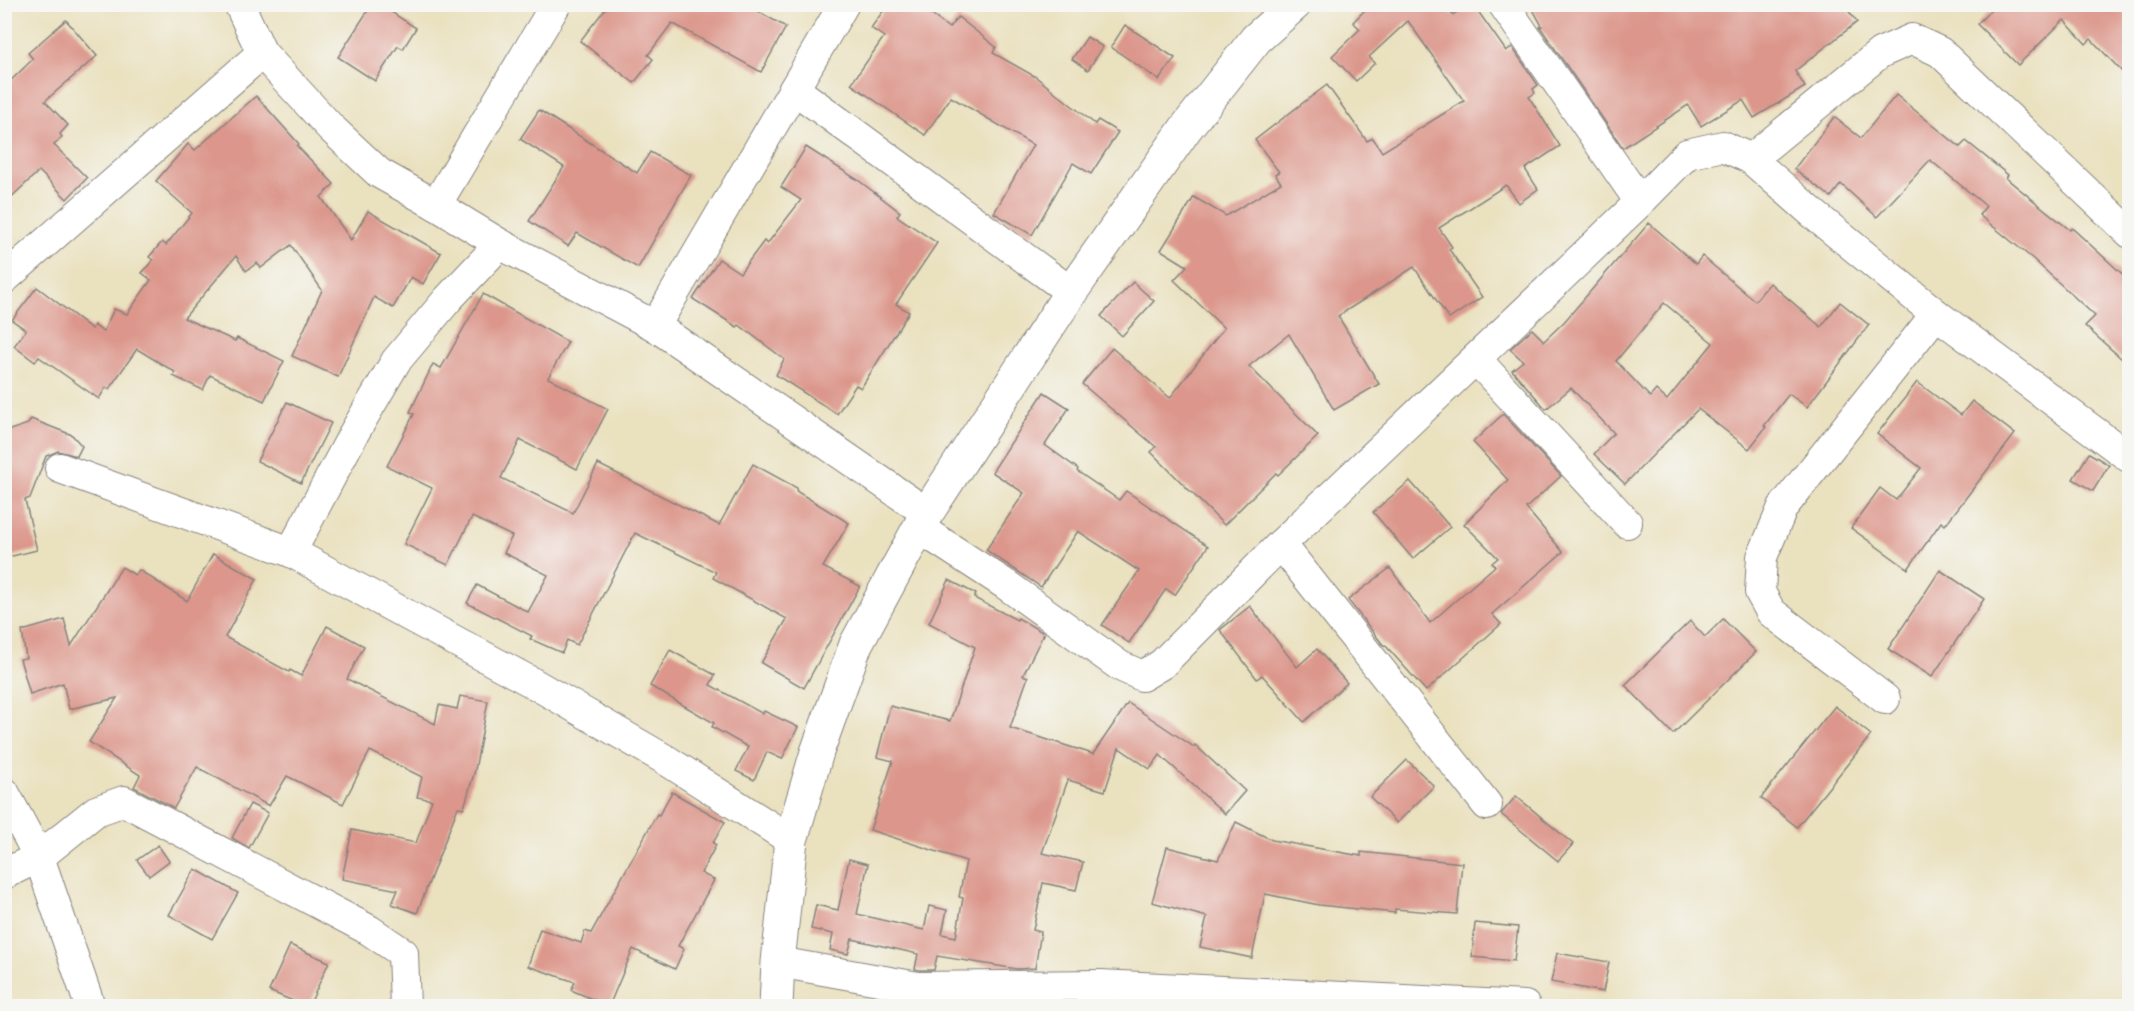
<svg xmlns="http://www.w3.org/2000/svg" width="2134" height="1011" font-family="Pangolin,sans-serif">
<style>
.building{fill:#dc968b;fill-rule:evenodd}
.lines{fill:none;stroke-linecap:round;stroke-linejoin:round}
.minor-casing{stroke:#86827d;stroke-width:32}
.tertiary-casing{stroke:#86827d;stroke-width:35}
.minor{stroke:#fff;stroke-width:30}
.tertiary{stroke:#fff;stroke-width:33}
</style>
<rect width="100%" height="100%" fill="#f6f6f2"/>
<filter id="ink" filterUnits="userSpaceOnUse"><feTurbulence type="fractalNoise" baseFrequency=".0167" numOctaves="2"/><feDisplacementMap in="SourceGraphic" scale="12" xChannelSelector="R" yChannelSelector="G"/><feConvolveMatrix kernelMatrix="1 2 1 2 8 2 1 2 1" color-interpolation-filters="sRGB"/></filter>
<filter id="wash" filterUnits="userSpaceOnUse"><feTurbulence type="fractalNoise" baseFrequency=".008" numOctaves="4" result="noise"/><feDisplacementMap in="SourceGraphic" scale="24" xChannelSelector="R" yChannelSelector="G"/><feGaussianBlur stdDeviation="1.35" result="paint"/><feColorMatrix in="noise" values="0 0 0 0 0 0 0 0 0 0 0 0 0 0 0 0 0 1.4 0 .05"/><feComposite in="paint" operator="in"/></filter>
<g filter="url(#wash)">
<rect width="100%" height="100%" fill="#eae1bf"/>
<g id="blocks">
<g class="building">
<path d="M372 4H379L416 28 403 49 398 46 375 81 338 57Z"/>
<path d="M609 4H745L786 27 761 72 672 23 648 55 653 59 634 83 580 41Z"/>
<path d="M888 4H917L949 28 958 17 996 47 993 53 1036 77 1095 124 1098 120 1118 132 1091 174 1073 163 1032 235 994 213 1033 145 951 97 925 135 851 84 884 37 871 28Z"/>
<path d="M1371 4H1444L1453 15 1468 4H1473L1506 51 1512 47 1538 85 1533 89 1535 93 1529 97 1560 146 1525 169 1538 189 1519 203 1506 185 1439 228 1452 247 1449 249 1482 297 1449 319 1414 267 1338 316 1379 384 1334 410 1289 334 1249 366 1318 436 1278 475 1276 473 1224 525 1151 452 1156 447 1082 384 1112 348 1170 398 1224 328 1174 280 1187 266 1161 250 1194 197 1226 216 1281 183 1275 174 1279 172 1255 140 1304 102 1327 85 1367 141 1373 138 1382 152 1464 101 1408 21 1369 57 1375 63 1356 81 1332 56 1360 29 1353 22Z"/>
<path d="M1530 4H1843L1857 22 1795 71 1805 87 1754 118 1743 100 1701 126 1688 105 1623 148 1540 27 1542 26Z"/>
<path d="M1997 4H2130V80L2091 39 2086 44 2064 20 2018 65 1977 24Z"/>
<path d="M66 20 97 56 45 101 68 125 60 134 62 137 54 145 87 178 67 199 39 171 4 204V87L33 59 28 53Z"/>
<path d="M1125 25 1175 58 1159 80 1111 47Z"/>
<path d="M1087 37 1103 47 1088 70 1072 59Z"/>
<path d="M1896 95 1960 147 1966 141 2008 175 2006 178 2070 230 2072 228 2130 281V366L2085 326 2095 316 2033 259 1979 215 1986 206 1930 160 1877 217 1841 184 1831 197 1794 169 1834 117 1861 138Z"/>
<path d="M256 96 299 144 297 146 334 184 321 197 351 240 368 211 441 253 423 284 411 277 393 308 374 297 338 377 292 356 322 290 291 245 261 268 257 263 246 271 236 256 184 318 235 341 237 338 284 361 264 401 210 375 203 390 173 376 175 372 137 349 109 389 106 387 99 399 39 357 35 362 14 346 26 330 12 320 37 287 92 329 94 325 103 332 114 309 127 314 151 280 142 273 153 260 149 257 162 242 166 245 192 213 156 181 188 144 195 150Z"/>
<path d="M539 110 637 173 650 152 691 175 638 268 577 233 568 246 529 221 564 167 520 139Z"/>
<path d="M806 147 858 180 900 212 897 216 937 243 896 304 909 312 861 388 856 385 837 414 776 375 784 359 739 325 737 327 693 299 719 259 740 273 764 241 767 244 801 200 781 187Z"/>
<path d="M1649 223 1696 264 1702 256 1755 301 1770 283 1821 327 1840 302 1869 325 1807 407 1789 394 1764 426 1766 427 1749 449 1698 409 1625 484 1594 454 1614 433 1571 388 1546 409 1512 370 1523 361 1510 349 1532 329 1544 341 1564 322ZM1664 303 1713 343 1667 400 1656 390 1650 397 1616 361Z"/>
<path d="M1133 282 1154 301 1122 336 1101 316Z"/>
<path d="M483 294 568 342 548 378 608 409 577 469 520 440 501 478 573 513 598 464 719 525 753 464 797 488 796 491 849 523 823 567 860 586 804 688 761 663 787 619 713 578 716 572 635 533 577 645 567 640 562 653 530 639 532 636 467 603 477 585 528 612 548 575 504 553 512 536 472 517 448 565 404 544 432 488 387 466 414 414 410 412 433 364 441 368Z"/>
<path d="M1917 382 1961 415 1972 401 2015 434 1945 525 1941 522 1908 569 1851 528 1880 488 1896 500 1921 468 1877 434Z"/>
<path d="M1044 392 1069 408 1045 445 1078 469 1077 471 1119 500 1126 491 1208 546 1175 595 1166 589 1129 643 1102 625 1139 571 1078 531 1041 587 986 550 1024 493 992 472Z"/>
<path d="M287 402 331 423 301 483 257 461Z"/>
<path d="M1503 414 1561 476 1526 508 1563 552 1492 614 1501 624 1426 691 1385 645 1384 646 1348 600 1390 568 1430 623 1495 566 1492 563 1498 558 1464 524 1508 480 1473 442Z"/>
<path d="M31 419 72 435 82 446 77 456 58 451 46 456 30 498 25 500 37 550 4 558V432L28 424Z"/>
<path d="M2089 453 2109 465 2093 491 2073 479Z"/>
<path d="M1410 481 1450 527 1413 559 1373 512Z"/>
<path d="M213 554 257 579 225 637 289 672 290 670 301 676 327 626 364 646 347 679 435 724 439 705 457 709 460 696 488 701 475 770 464 808 458 807 417 913 392 904 398 890 342 879 352 830 416 843 432 800 417 797 422 777 370 751 343 804 287 776 269 806 197 767 174 808 134 787 140 775 89 742 117 698 69 709 63 683 30 694 20 659 26 658 22 631 64 619 71 646 122 567 135 575 139 570 187 601Z"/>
<path d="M1940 570 1984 599 1932 677 1888 649Z"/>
<path d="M949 580 976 594 974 598 1017 620 1018 618 1044 633 1023 675 1028 677 1010 728 1093 754 1128 703 1194 747 1195 745 1245 791 1225 814 1160 755 1150 769 1119 748 1105 791 1068 780 1042 853 1083 862 1076 890 1043 883 1033 930 1041 932 1035 968 1017 969 937 956 934 970H919L915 969 918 954 852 939 848 954 830 950 833 934 811 929 816 905 838 910 849 859 868 864 857 914 924 930 929 906 947 910 942 934 956 937 963 898 959 897 966 861 870 830 893 761 877 757 890 706 950 721 975 647 929 623Z"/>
<path d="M1250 606 1297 667 1317 649 1347 683 1304 722 1262 675 1257 679 1220 630Z"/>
<path d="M1723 619 1756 652 1673 734 1625 685 1690 621 1705 637Z"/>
<path d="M670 650 715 675 710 685 763 714 764 711 798 727 782 759 767 752 754 780 736 771 748 747 712 727 714 723 650 686Z"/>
<path d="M1835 706 1871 735 1797 827 1761 798Z"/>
<path d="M1407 760 1434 786 1397 823 1370 797Z"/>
<path d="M672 792 725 822 713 843 716 845 701 873 714 880 678 946 684 949 675 969 633 949 609 1006 571 990 575 982 528 966 540 929 581 943 585 931 591 933 657 814 659 815Z"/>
<path d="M1516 796 1573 844 1558 861 1501 814Z"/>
<path d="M250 804 268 813 249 848 232 838Z"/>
<path d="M1236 822 1272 840 1361 856V852L1462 863 1457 914 1395 909V913L1319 905 1265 894 1252 958 1200 947 1207 917 1152 902 1167 847 1218 860Z"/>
<path d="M158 845 169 861 149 876 137 860Z"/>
<path d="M195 869 238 893 212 939 169 915Z"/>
<path d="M1475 923 1518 927 1514 961 1472 957Z"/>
<path d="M290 945 329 962 309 1006H305L269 991Z"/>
<path d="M1557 953 1609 962 1603 992 1551 982Z"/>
</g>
</g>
</g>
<g filter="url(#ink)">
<use href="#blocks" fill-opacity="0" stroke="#86827d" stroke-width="1.5"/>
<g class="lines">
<g class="minor-casing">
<g id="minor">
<path d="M239 4 262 53 331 128 379 173 436 205 500 244 655 326 927 513"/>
<path d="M1503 4 1640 202"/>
<path d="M794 89 1071 292"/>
<path d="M1751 159 1880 53 1912 39 1940 52 2130 233"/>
<path d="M436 205 556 4"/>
<path d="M4 279 262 53"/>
<path d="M655 326 844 4"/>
<path d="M1476 359 1627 523"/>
<path d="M60 468 291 552 533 683 666 760 791 840"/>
<path d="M919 528 1005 584 1120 666 1142 676 1162 664 1281 544 1640 202 1687 154 1723 146 1751 159 1817 217 1936 314 2130 458"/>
<path d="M1281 544 1487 805"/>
<path d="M291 552 354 433 396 361 448 299 500 244"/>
<path d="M1885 699 1771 612 1760 592 1762 557 1783 507 1936 314"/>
<path d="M4 792 39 857 90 1006"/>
<path d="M4 874 39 857 96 811 124 801 369 930 403 953 405 1006"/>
<path d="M778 962 918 987 1100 985 1525 1006"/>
</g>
</g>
<g class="tertiary-casing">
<path id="tertiary" d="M776 1006 778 962 791 840 817 752 856 644 927 513 1071 292 1186 128 1256 39 1295 4"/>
</g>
<use href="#minor" class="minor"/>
<use href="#tertiary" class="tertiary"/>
</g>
</g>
<rect width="2134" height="1011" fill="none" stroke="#f6f6f2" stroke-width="24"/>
</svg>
